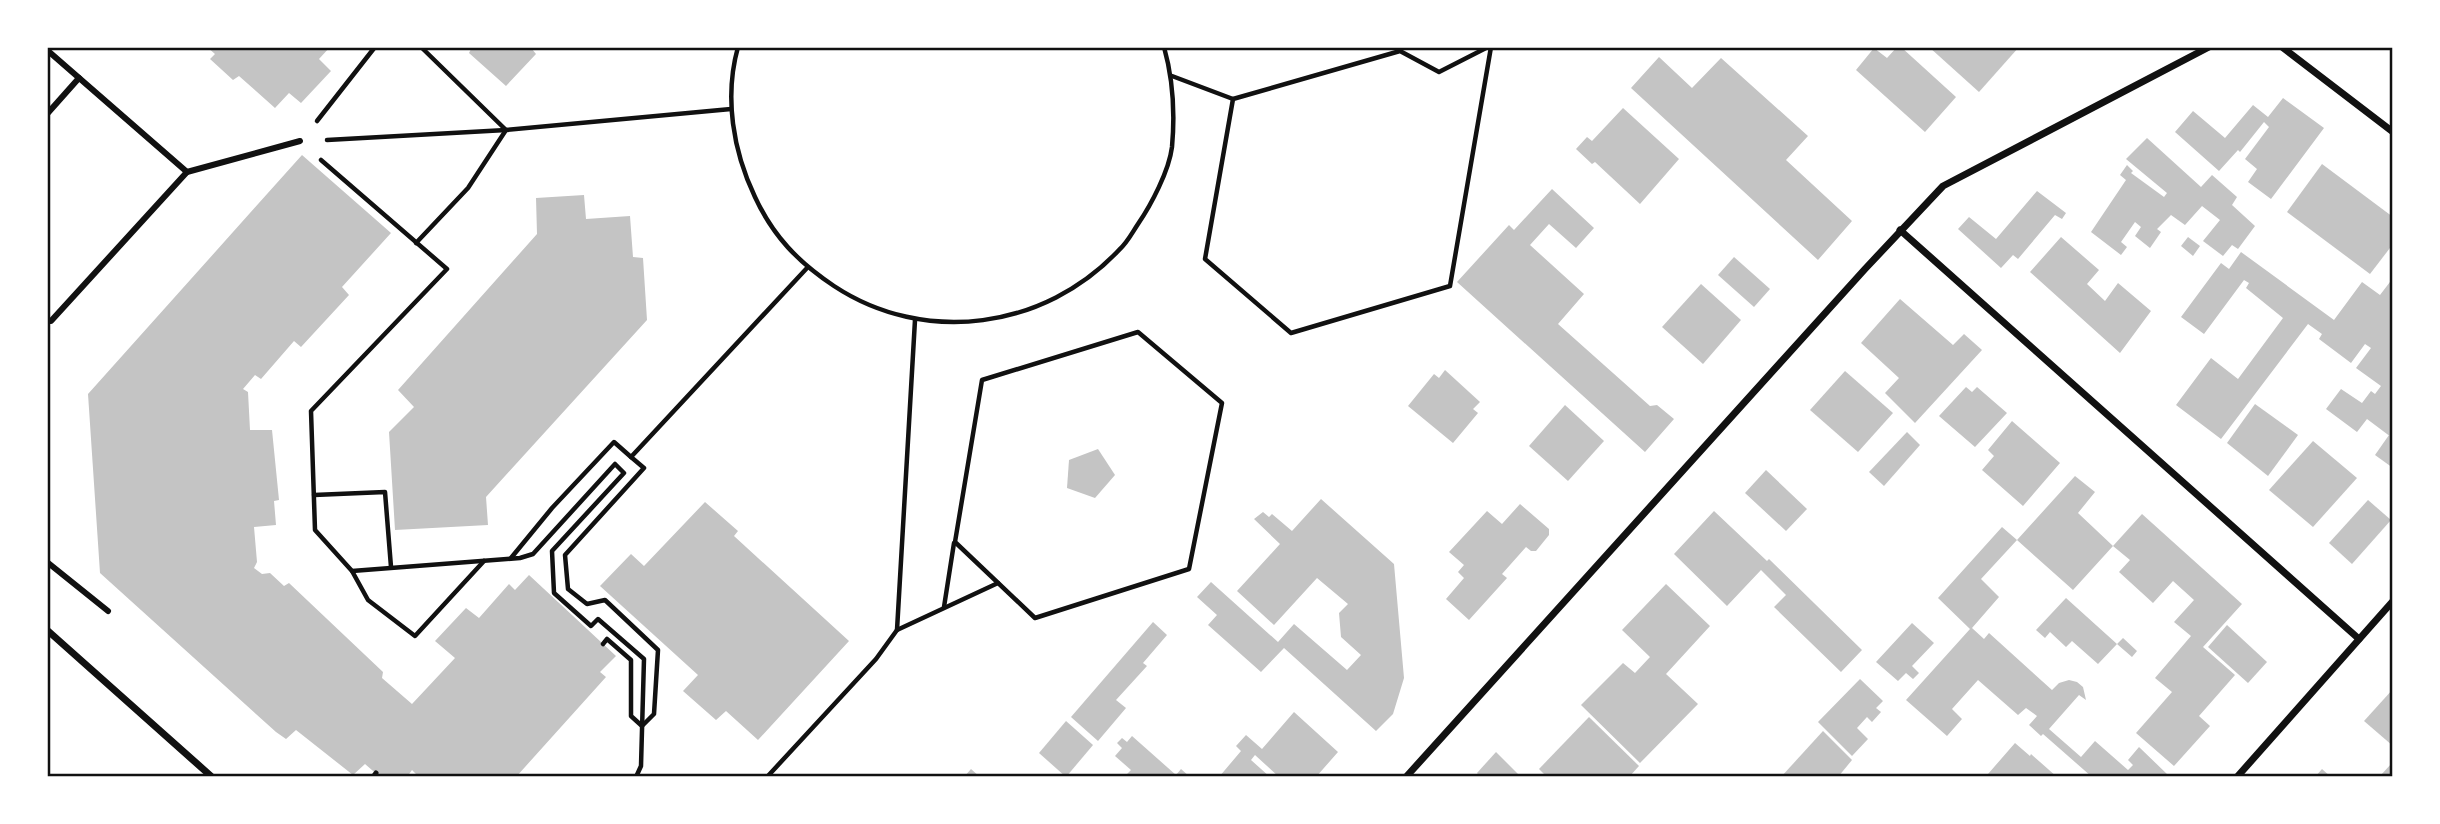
<svg xmlns="http://www.w3.org/2000/svg" width="2440" height="824" font-family="'Work Sans',sans-serif">
<style>
.building{fill:#c4c4c4}
.lines{fill:none;stroke-linecap:round;stroke-linejoin:round}
.path{stroke:#111;stroke-width:4.5}
.service{stroke:#111;stroke-width:5}
.pedestrian{stroke:#111;stroke-width:6}
.minor{stroke:#111;stroke-width:7}
.neatline{fill:none;stroke:#111;stroke-width:2.5}
</style>
<rect width="100%" height="100%" fill="#fff"/>
<g class="building">
<path d="M207 47H330L319 59 331 71 301 103 289 93 275 108 239 76 233 80 210 59 215 54Z"/>
<path d="M469 47H534L532 49 536 54 506 86 469 53 471 49Z"/>
<path d="M1897 47H1901L1956 97 1925 132 1856 70 1874 48 1887 58Z"/>
<path d="M1929 47H2019L1979 92Z"/>
<path d="M1659 57 1692 88 1721 58 1808 136 1786 160 1852 221 1818 260 1631 88Z"/>
<path d="M2283 98 2324 128 2271 199 2248 182 2257 169 2245 159 2269 127 2264 122 2240 152 2238 150 2219 171 2175 132 2193 111 2225 138 2253 105 2268 117Z"/>
<path d="M1623 108 1679 159 1640 204 1595 162 1592 164 1576 149 1587 137 1592 141Z"/>
<path d="M2147 138 2201 187 2212 175 2237 197 2232 205 2255 226 2238 249 2232 245 2223 256 2203 241 2220 220 2202 206 2185 225 2171 215 2157 229 2161 232 2150 248 2135 236 2141 227 2135 222 2121 242 2127 247 2121 255 2091 232 2126 180 2120 175 2127 165 2133 171 2131 173 2164 197 2167 193 2126 159Z"/>
<path d="M302 155 391 233 342 287 349 295 301 347 294 341 261 379 255 375 243 389 248 392 250 430H272L279 500 274 501 276 525 254 527 257 562 254 568 262 574 270 573 284 586 289 583 383 672 382 678 412 704 455 658 435 641 466 608 479 618 509 584 515 590 529 575 616 656 600 672 606 677 516 777H419L412 770 407 777H380L365 764 353 775 296 730 286 739 276 732 100 573 88 394Z"/>
<path d="M2322 164 2393 217V244L2370 274 2287 212Z"/>
<path d="M1552 189 1594 228 1576 248 1549 224 1530 245 1584 294 1558 324 1650 406 1657 405 1674 419 1645 452 1457 282 1509 225 1514 230Z"/>
<path d="M2037 191 2066 213 2062 219 2055 215 2018 259 2013 255 2001 268 1958 229 1969 217 1996 239Z"/>
<path d="M584 195 586 219 630 216 633 257 643 258 647 320 486 497 488 525 395 530 389 432 414 407 398 390 537 234 536 198Z"/>
<path d="M2061 237 2099 270 2087 284 2105 301 2118 283 2151 311 2120 353 2030 272Z"/>
<path d="M2188 237 2200 246 2193 256 2181 246Z"/>
<path d="M2241 252 2334 320 2362 282 2380 295 2393 278 2391 437 2367 419 2357 432 2326 409 2341 389 2362 403 2371 391 2375 394 2381 386 2356 368 2371 348 2365 344 2351 363 2319 339 2322 334 2308 324 2221 439 2176 405 2211 358 2238 379 2283 318 2246 288 2249 283 2244 280 2204 334 2181 317 2221 263 2229 269Z"/>
<path d="M1734 257 1770 289 1754 307 1718 275Z"/>
<path d="M1701 284 1741 320 1703 364 1662 327Z"/>
<path d="M1900 299 1953 345 1964 334 1982 350 1915 423 1885 393 1899 378 1861 343Z"/>
<path d="M1445 370 1480 402 1473 409 1478 413 1453 443 1408 406 1434 374 1439 378Z"/>
<path d="M1845 371 1893 413 1858 452 1810 410Z"/>
<path d="M1966 387 1972 392 1977 387 2007 413 1975 447 1939 416Z"/>
<path d="M2255 404 2298 435 2268 476 2227 443Z"/>
<path d="M1565 405 1604 441 1568 481 1529 446Z"/>
<path d="M2012 421 2060 463 2023 506 1982 470 1994 456 1988 450Z"/>
<path d="M1907 432 1920 445 1884 486 1869 472Z"/>
<path d="M2389 435 2393 438V468L2375 455Z"/>
<path d="M2313 441 2357 478 2313 527 2269 490Z"/>
<path d="M1098 449 1115 475 1095 498 1067 488 1069 460Z"/>
<path d="M1766 470 1807 509 1786 531 1745 493Z"/>
<path d="M2075 476 2095 492 2078 513 2113 546 2073 590 2017 540Z"/>
<path d="M1321 499 1394 564 1404 678 1393 714 1376 731 1284 648 1261 672 1208 625 1217 615 1197 597 1211 582 1278 642 1294 624 1347 670 1361 655 1341 637 1339 613 1348 604 1317 578 1274 625 1237 591 1280 544 1254 519 1263 512 1269 517 1272 514 1292 531Z"/>
<path d="M2368 500 2391 520 2352 564 2329 543Z"/>
<path d="M705 502 738 531 734 536 849 641 758 740 726 711 716 720 683 691 698 675 600 586 631 554 644 566Z"/>
<path d="M1520 504 1549 529V535L1536 551H1531L1526 547 1502 574 1507 578 1469 620 1446 599 1464 578 1458 572 1464 565 1449 552 1487 511 1502 524Z"/>
<path d="M1714 511 1767 561 1769 559 1862 650 1841 672 1774 607 1786 595 1761 570 1727 606 1674 554Z"/>
<path d="M2142 514 2242 604 2203 647 2235 675 2199 716 2210 726 2174 766 2136 733 2172 692 2155 678 2191 636 2174 622 2194 600 2173 581 2153 603 2119 572 2130 560 2113 546Z"/>
<path d="M2002 527 2017 540 1981 579 1999 597 1972 628 1984 639 1989 633 2052 690 2059 683 2069 680 2077 682 2083 687 2086 700 2079 695 2049 729 2081 757 2095 741 2128 770 2133 765 2128 760 2139 747 2167 774 2165 777H2092L2043 734 2041 736 2029 725 2037 716 2026 708 2018 715 1978 680 1952 709 1962 719 1947 736 1906 700 1970 629 1938 598Z"/>
<path d="M1666 584 1710 626 1666 674 1698 704 1640 763 1581 705 1623 663 1635 673 1650 657 1622 630Z"/>
<path d="M2066 598 2117 644 2123 638 2137 651 2132 657 2117 644 2098 664 2072 641 2066 647 2050 632 2045 638 2036 630Z"/>
<path d="M1153 622 1167 635 1143 663 1147 666 1116 700 1126 708 1098 741 1071 717Z"/>
<path d="M1912 623 1934 643 1912 666 1919 673 1913 679 1906 673 1898 681 1876 662Z"/>
<path d="M2227 625 2267 662 2248 683 2208 647Z"/>
<path d="M1860 679 1883 701 1876 708 1881 712 1872 722 1867 717 1857 728 1868 739 1852 756 1818 722Z"/>
<path d="M2393 689V746L2364 721Z"/>
<path d="M1294 712 1338 752 1316 777H1279L1255 755 1251 760 1270 777H1219L1241 751 1236 746 1246 735 1262 749Z"/>
<path d="M1589 717 1639 766 1629 777H1547L1539 769Z"/>
<path d="M1066 721 1093 745 1066 777 1039 753Z"/>
<path d="M1823 731 1852 760 1838 777H1781Z"/>
<path d="M1132 736 1176 775 1181 769 1190 777H1124L1131 770 1115 756 1122 748 1117 743 1122 738 1127 742Z"/>
<path d="M2015 743 2030 756 2031 754 2057 777H1990L1988 774Z"/>
<path d="M1496 752 1521 777H1480L1477 773Z"/>
<path d="M2393 762V777H2379Z"/>
<path d="M971 769 980 777H964Z"/>
<path d="M2322 769 2331 777H2315Z"/>
</g>
<g class="lines">
<g class="path">
<path d="M738 47C724 97 733 151 755 197 773 236 798 262 834 286 925 346 1045 329 1119 250 1127 243 1132 233 1138 224 1151 205 1169 171 1172 147 1175 114 1173 79 1164 47"/>
<path d="M1488 47 1439 72 1400 51 1233 99 1205 259 1291 333 1450 286 1491 47"/>
<path d="M1172 76 1233 99"/>
<path d="M317 121 375 47"/>
<path d="M327 140 506 130 731 109"/>
<path d="M321 160 447 269 311 411 315 530 352 571 520 558 533 554 615 464 624 473 552 551 554 593 591 626 598 619 644 659 641 766 636 777"/>
<path d="M416 243 468 188 506 130 421 47"/>
<path d="M1138 332 1222 403 1189 569 1035 618 955 542 982 380Z"/>
<path d="M314 495 385 492 391 567"/>
<path d="M511 558 552 508 614 442 631 457"/>
<path d="M352 571 368 600 415 636 484 561"/>
<path d="M944 607 954 543"/>
<path d="M897 630 915 320"/>
<path d="M603 644 607 639 631 660V716L642 726 654 714 658 650 605 600 587 604 568 589 565 555 644 468 631 457 807 268"/>
<path d="M561 777H566"/>
<path d="M767 777 876 659 897 630 998 583"/>
</g>
<path class="service" d="M373 777 376 773"/>
<g class="pedestrian">
<path d="M47 50 187 172"/>
<path d="M47 114 79 78"/>
<path d="M47 321H51L187 172 300 141"/>
<path d="M47 562 108 611"/>
</g>
<g class="minor">
<path d="M2282 47 2393 132"/>
<path d="M1900 230 2359 639"/>
<path d="M47 630 212 777"/>
<path d="M1406 777 1865 269 1943 186 2209 47"/>
<path d="M2237 777 2393 601"/>
</g>
</g>
<rect width="2440" height="824" fill="none" stroke="#ffffff" stroke-width="98"/>
<rect x="49" y="49" width="2342" height="726" class="neatline"/>
</svg>
